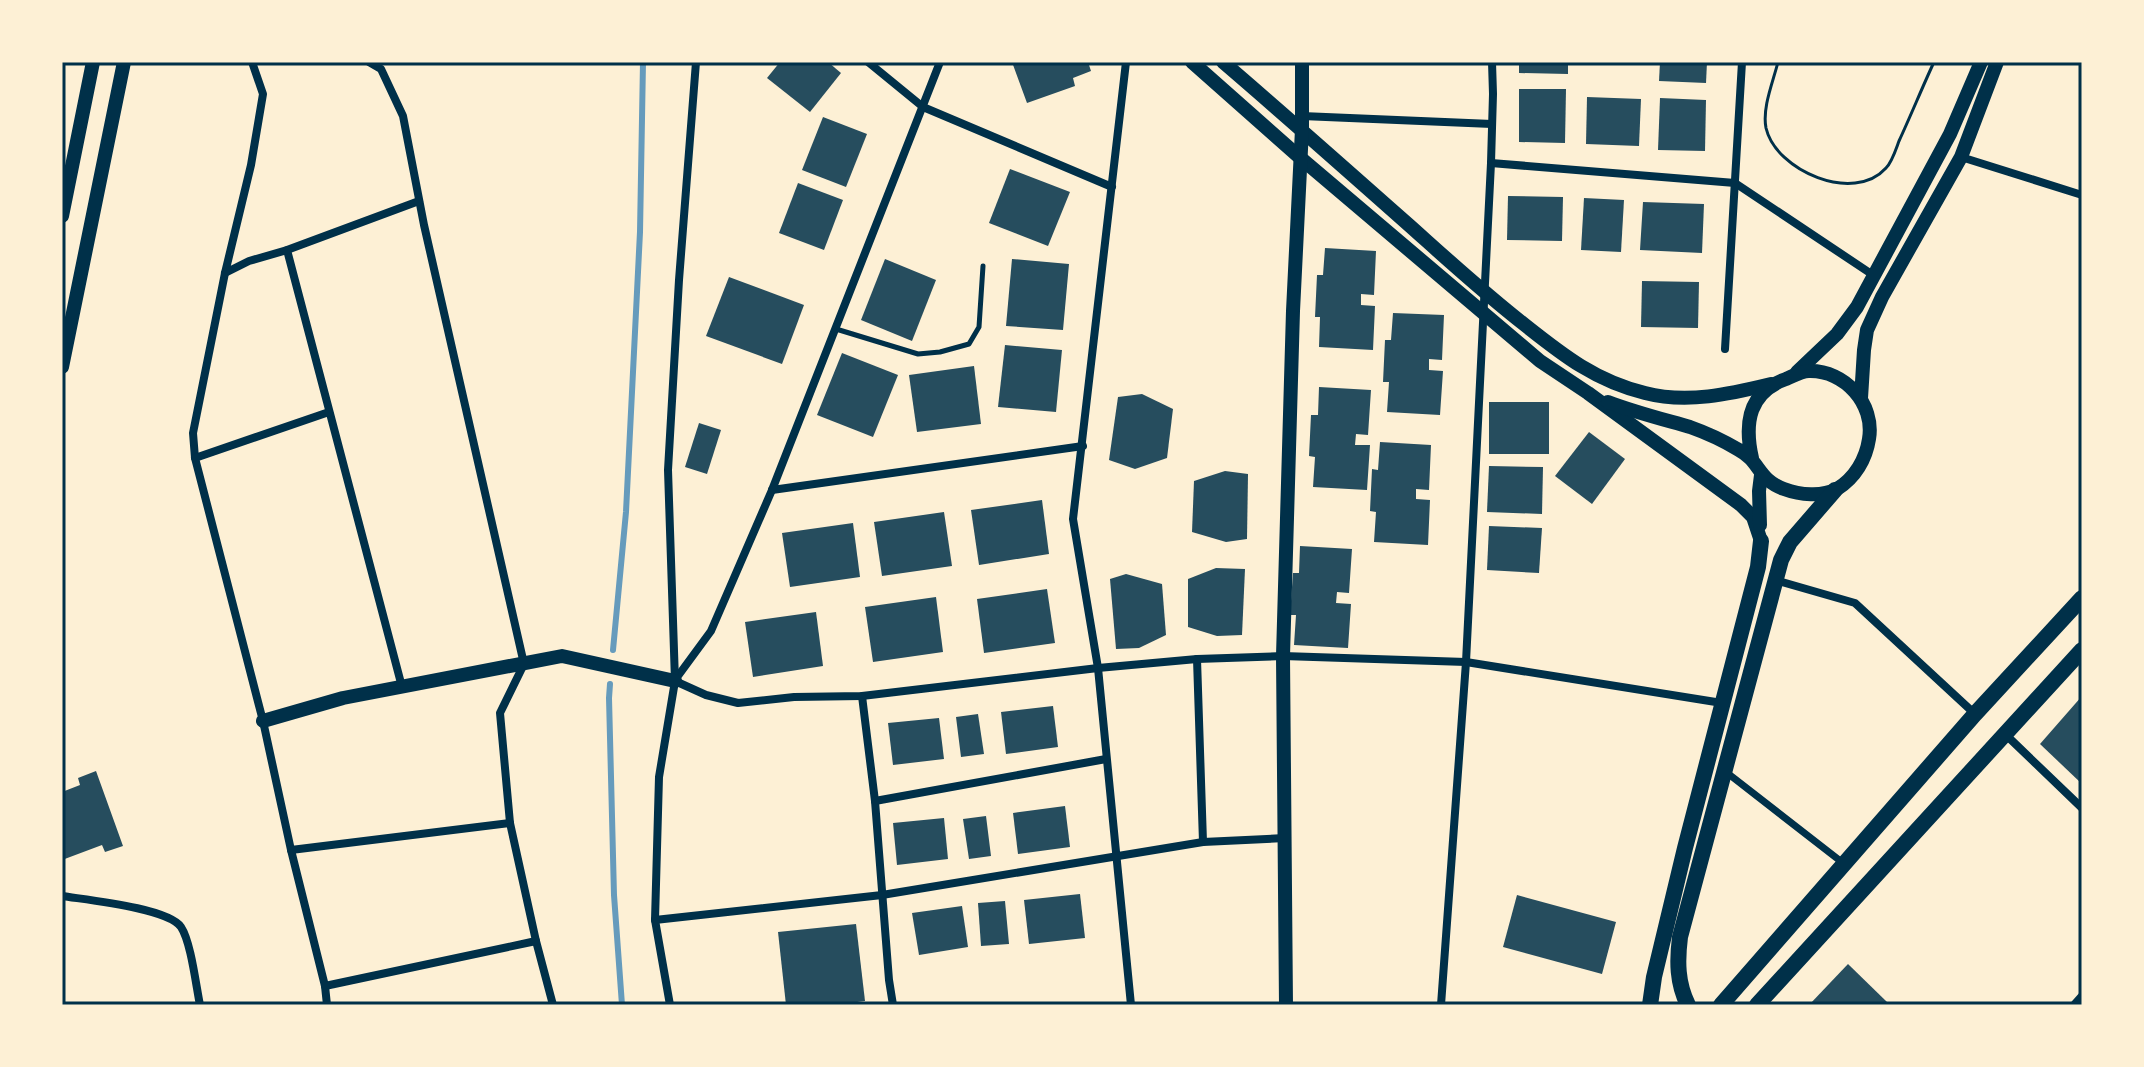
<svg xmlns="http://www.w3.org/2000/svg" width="2144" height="1067" font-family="'DejaVu Sans',sans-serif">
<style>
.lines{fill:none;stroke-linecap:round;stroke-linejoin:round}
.stream{stroke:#669bbc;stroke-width:6}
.building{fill:#264d5e}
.path{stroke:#003049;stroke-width:3}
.service{stroke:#003049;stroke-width:5}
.pedestrian{stroke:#003049;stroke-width:7}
.minor{stroke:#003049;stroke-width:8}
.tertiary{stroke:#003049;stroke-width:14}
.secondary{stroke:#003049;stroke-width:16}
.neatline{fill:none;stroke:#003049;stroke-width:3}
</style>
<rect width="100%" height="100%" fill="#fdf0d5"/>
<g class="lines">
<g class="stream">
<path d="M613 650 626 512 640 232 643 62"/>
<path d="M610 684 609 698 614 895 622 1005"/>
</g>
</g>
<g class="building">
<path d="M780 62H828L841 73 810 112 767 78Z"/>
<path d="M1012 62H1088L1091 71 1073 78 1075 86 1027 103Z"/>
<path d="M1519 62H1568V74L1519 73Z"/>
<path d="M1660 62H1707L1706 83 1659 81Z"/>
<path d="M1519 89H1566L1565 143 1519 142Z"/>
<path d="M1587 97 1641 99 1639 146 1586 144Z"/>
<path d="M1660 98 1706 100 1705 151 1658 150Z"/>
<path d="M823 117 867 134 846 187 802 170Z"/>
<path d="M1010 169 1070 192 1048 246 989 223Z"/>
<path d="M798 183 843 200 824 250 779 233Z"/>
<path d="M1508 196 1563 197 1562 241 1507 240Z"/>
<path d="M1584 198 1624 200 1621 252 1581 250Z"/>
<path d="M1643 202 1704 204 1702 253 1640 250Z"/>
<path d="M1325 248 1376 251 1374 295 1361 294V305L1375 306 1373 350 1319 347 1320 317H1315L1317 275H1323Z"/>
<path d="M885 259 936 280 912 341 861 320Z"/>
<path d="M1012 259 1069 264 1063 330 1006 326Z"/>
<path d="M729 277 804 305 782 364 706 336Z"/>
<path d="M1642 281 1699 282 1698 328 1641 327Z"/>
<path d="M1393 313 1444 315 1442 360 1429 359V370L1443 371 1440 415 1387 412 1389 382H1383L1385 340H1391Z"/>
<path d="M1005 345 1062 350 1056 412 998 407Z"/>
<path d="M842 353 898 375 873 437 817 415Z"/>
<path d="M974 366 981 424 917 432 909 375Z"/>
<path d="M1319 387 1371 390 1368 435 1356 434 1355 445H1370L1367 490 1313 487 1315 457 1309 456 1311 415H1318Z"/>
<path d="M1142 394 1173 409 1167 458 1135 469 1109 460 1118 397Z"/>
<rect x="1489" y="402" width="60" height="52"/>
<path d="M699 423 721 430 707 474 685 467Z"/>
<path d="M1589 432 1625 459 1592 504 1555 476Z"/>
<path d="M1380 442 1431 445 1429 490 1416 489V499L1430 500 1428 545 1374 542 1376 512 1370 511 1372 469 1378 470Z"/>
<path d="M1489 466 1543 467 1542 514 1487 512Z"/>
<path d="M1225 471 1248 474 1247 539 1226 542 1192 532 1194 481Z"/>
<path d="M1042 500 1049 554 979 565 971 510Z"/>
<path d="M944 512 952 566 882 576 874 522Z"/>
<path d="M853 523 860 577 790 587 782 533Z"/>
<path d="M1489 526 1542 528 1539 573 1487 570Z"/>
<path d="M1300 546 1352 549 1349 593 1337 592 1336 603 1351 604 1348 648 1294 645 1296 615H1290L1293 573H1299Z"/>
<path d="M1216 568 1245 569 1242 635 1217 636 1188 627V579Z"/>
<path d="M1126 574 1162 584 1166 635 1139 648 1116 649 1110 579Z"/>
<path d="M1047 589 1055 643 984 653 977 599Z"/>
<path d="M936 597 943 652 873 662 865 607Z"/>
<path d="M816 612 823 666 753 677 745 622Z"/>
<path d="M2082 696V784L2040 744Z"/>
<path d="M1053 706 1058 747 1006 754 1001 712Z"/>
<path d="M978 714 984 754 961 757 956 717Z"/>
<path d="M939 718 944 759 893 765 888 723Z"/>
<path d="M96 771 123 846 105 852 102 845 62 860V792L80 785 78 778Z"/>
<path d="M1065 806 1070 847 1018 854 1013 813Z"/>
<path d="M986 816 991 856 969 859 963 819Z"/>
<path d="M944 818 948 859 897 865 893 823Z"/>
<path d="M1080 894 1085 938 1029 944 1024 900Z"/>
<path d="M1517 895 1616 922 1602 974 1503 947Z"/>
<path d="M1005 901 1009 944 981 946 978 903Z"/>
<path d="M962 906 968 947 919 955 912 913Z"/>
<path d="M856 924 865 1001 834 1005H786L778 932Z"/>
<path d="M1848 964 1887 1002 1884 1005H1809Z"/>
</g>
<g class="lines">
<path class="path" d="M1778 62C1773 82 1762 108 1766 128 1776 171 1854 204 1886 168 1892 162 1896 149 1899 141 1911 115 1922 88 1934 62"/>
<path class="service" d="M836 329 918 354 940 352 969 344 979 327 983 266"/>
<path class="pedestrian" d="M1726 772 1843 863"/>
<g class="minor">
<path d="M252 62 263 94 251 165 225 273 193 433 195 458 263 721 291 850 325 986 327 1005"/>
<path d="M369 62 381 69 403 116 424 225 524 664 500 713 510 823 536 941 553 1005"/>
<path d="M868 62 923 107 1112 187"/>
<path d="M1126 62 1073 519 1098 668 1131 1005"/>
<path d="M1302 116 1492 124"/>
<path d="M1961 157 2082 195"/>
<path d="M1491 163 1735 183 1873 275"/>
<path d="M287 250 402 687"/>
<path d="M225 273 249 261 287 250 419 201"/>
<path d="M1725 349 1742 62"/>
<path d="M195 458 329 412"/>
<path d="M772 490 1083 446"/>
<path d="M1775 580 1855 603 1975 714"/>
<path d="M1197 659 1203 842"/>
<path d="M675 680 711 631 772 490 940 62"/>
<path d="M675 681 706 695 738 703 794 697 862 696 1098 668 1197 659 1283 656 1466 662 1722 703"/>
<path d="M862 696 875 801 889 980 893 1005"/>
<path d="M2005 734 2082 808"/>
<path d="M875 801 1106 759"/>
<path d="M291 850 510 823"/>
<path d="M62 896C87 900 168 908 181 927 191 942 196 986 200 1005"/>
<path d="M655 920 882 895 1203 842 1285 838"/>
<path d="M325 986 536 941"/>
<path d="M670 1005 655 920 659 777 675 681 668 470 679 280 696 62"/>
<path d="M1441 1005 1466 662 1491 163 1493 94 1492 62"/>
<path d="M2074 1005 2082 996"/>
</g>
<g class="tertiary">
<path d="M1192 62 1297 155 1540 361 1588 393 1741 505 1753 517 1761 541"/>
<path d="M1223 62C1286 116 1348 171 1410 226 1448 260 1485 294 1525 325 1564 356 1596 381 1645 393 1687 404 1730 394 1771 384"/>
<path d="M62 216 93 62"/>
<path d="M62 367 124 62"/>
<path d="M1797 372 1837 334 1857 307 1950 134 1981 62"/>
<path d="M1861 398 1864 350 1867 330 1882 297 1961 157 1997 62"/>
<path d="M1608 402C1634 412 1662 419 1690 427 1707 433 1724 441 1739 450 1760 461 1758 480 1784 489 1800 495 1822 497 1837 489 1855 478 1866 459 1869 439 1875 404 1845 370 1809 371 1802 371 1793 376 1786 379 1749 392 1744 423 1752 458"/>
<path d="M1760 525 1759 491 1761 475"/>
<path d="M263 721 343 698 562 656 675 681"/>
<path d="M1286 1005 1283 656 1293 311 1302 129V62"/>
</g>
<g class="secondary">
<path d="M1650 1005 1654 977 1685 848 1758 567 1761 541"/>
<path d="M1688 1005C1677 983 1677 961 1680 937L1781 560 1790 542 1835 490"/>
<path d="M1721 1005 1975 714 2082 598"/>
<path d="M1757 1005 2082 650"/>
</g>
</g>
<rect width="2144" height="1067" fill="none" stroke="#fdf0d5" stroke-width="128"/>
<rect x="64" y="64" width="2016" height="939" class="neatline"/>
</svg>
